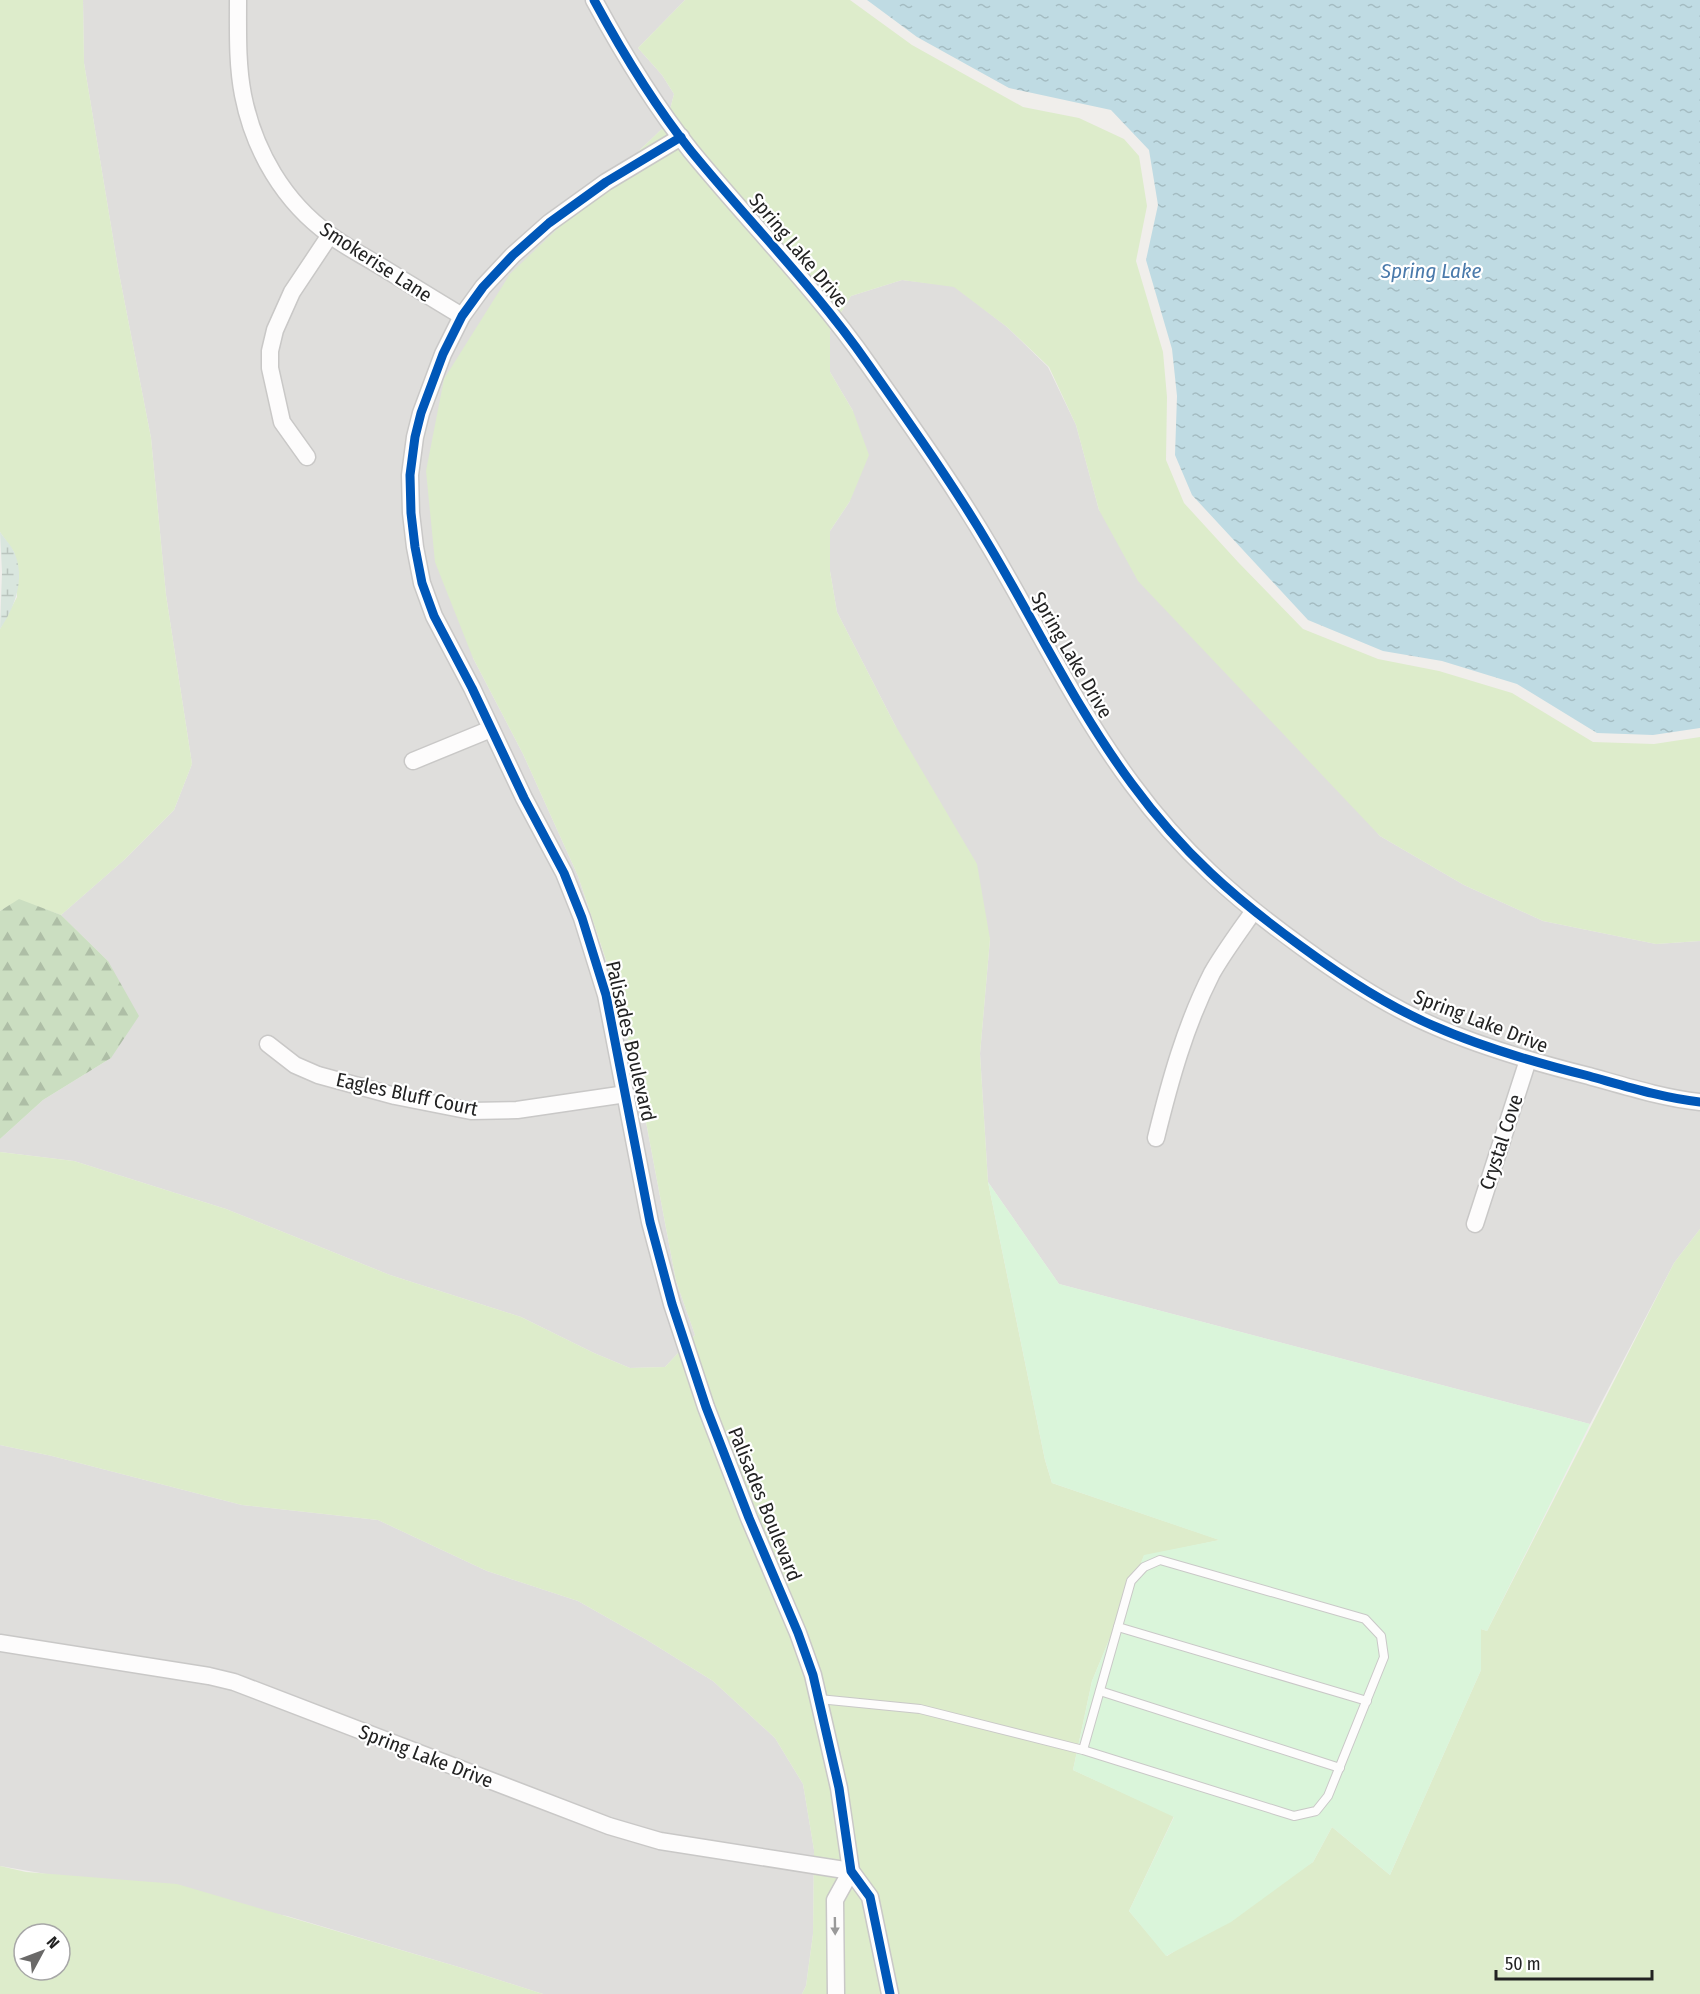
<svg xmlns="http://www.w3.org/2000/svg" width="1700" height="1994" font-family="'Fira Sans Condensed',sans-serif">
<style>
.residential{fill:#dfdedc}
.grass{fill:#ddeccb;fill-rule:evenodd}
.forest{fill:url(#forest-firs)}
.wetland{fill:url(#wetland-marsh)}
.park{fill:#daf5da}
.water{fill:url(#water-ripples)}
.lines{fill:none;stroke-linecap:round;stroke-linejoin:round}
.service-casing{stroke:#c9c8c7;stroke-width:10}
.minor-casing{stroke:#c9c8c7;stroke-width:19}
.service{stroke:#fdfcfc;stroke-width:8}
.minor{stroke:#fdfcfc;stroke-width:16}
.cycleway-casing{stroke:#fff;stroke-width:13}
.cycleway{stroke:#0057b8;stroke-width:9}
.oneway{fill:#9a9a9a}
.labels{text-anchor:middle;stroke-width:4.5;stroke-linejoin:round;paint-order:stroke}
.street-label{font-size:20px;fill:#222;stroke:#fff}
.water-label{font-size:21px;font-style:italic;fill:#4a7aab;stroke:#fff}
</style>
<defs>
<pattern id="forest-firs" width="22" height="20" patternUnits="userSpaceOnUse" patternTransform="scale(1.5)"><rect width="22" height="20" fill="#cbdec1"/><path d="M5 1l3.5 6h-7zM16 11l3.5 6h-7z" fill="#aebea6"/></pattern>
<pattern id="wetland-marsh" width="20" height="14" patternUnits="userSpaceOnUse" patternTransform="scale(1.5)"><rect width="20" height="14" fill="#d9e6de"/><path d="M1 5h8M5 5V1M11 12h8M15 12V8" fill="none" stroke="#bac5be"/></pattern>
<pattern id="water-ripples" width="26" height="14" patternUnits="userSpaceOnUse" patternTransform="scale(1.5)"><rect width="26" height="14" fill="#bfdbe3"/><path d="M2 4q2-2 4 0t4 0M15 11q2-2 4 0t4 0" fill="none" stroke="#a4bcc2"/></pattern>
</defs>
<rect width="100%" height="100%" fill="#f0eeeb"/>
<g class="residential">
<path d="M83 0H685L638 48 662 75 674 94 666 125 599 189 473 658 523 754 578 876 617 994 639 1085 676 1281 695 1335 665 1367 630 1368 594 1353 521 1317 390 1275 226 1209 74 1161 0 1152V1139L43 1100 111 1058 108 961 61 915 124 860 174 810 192 764 166 595 151 438 118 268 84 63Z"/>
<path d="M902 280 954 286 1007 327 1048 367 1076 425 1099 510 1380 836 1464 885 1543 921 1656 944 1700 941V1229L1674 1263 1590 1424 1059 1284 988 1182 980 1054 990 939 895 725 837 612 830 571V531L850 501 853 411 830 372V331L851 296Z"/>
<path d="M0 1445 52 1456 242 1505 378 1520 487 1571 578 1601 647 1640 713 1681 775 1738 803 1784 814 1850 813 1934 806 1986 802 1994H543L462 1968 287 1916 0 1866Z"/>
</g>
<g class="grass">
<path d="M0 0H83L84 63 118 268 151 438 166 595 192 764 174 810 124 860 61 915 19 900 0 911V629L17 597 14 552 0 532Z"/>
<path d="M685 0H850L912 45 1023 107 1079 118 1124 139 1139 156 1147 206 1136 261 1163 352 1167 397 1166 460 1184 503 1238 562 1303 629 1378 659 1439 671 1512 693 1593 742 1654 744 1700 737V941L1656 944 1543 921 1464 885 1380 836 1138 581 1099 510 1076 425 1049 367 1007 327 954 287 902 280 851 296 830 331V372L853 411 869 455 850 501 830 531V571L837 612 895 725 977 864 990 939 980 1054 988 1182 1045 1460 1052 1483 1220 1540 1144 1556 1092 1681 1073 1770 1174 1816 1129 1911 1167 1956 1313 1862 1332 1827 1390 1875 1481 1670V1629L1487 1631 1674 1263 1700 1229V1994H802L806 1986 813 1934 814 1850 803 1784 775 1738 713 1681 647 1640 578 1601 487 1571 378 1520 242 1505 52 1456 0 1445V1152L74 1161 226 1209 390 1275 521 1317 594 1353 630 1368 665 1367 695 1335 676 1281 639 1085 617 993 578 876 523 754 473 658 435 562 426 471 444 379 510 274 666 125 674 94 662 75 638 48Z"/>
<path d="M0 1866 26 1872 177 1884 462 1968 543 1994H0ZM24 1934H60V1970H24Z"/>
</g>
<path class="forest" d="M19 899 61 915 108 961 139 1016 111 1058 43 1100 0 1139V911Z"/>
<path class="wetland" d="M0 532C4 538 11 545 14 552 26 578 15 607 0 629L2 572Z"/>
<path class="park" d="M988 1182 1059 1284 1590 1424 1487 1631 1481 1629V1670L1390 1875 1332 1827 1313 1862 1231 1922 1166 1956 1129 1911 1174 1817 1073 1770 1092 1681 1144 1555 1219 1540 1052 1483 1045 1460Z"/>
<path class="water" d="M867 0H1700V728L1653 735 1597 733 1517 684 1442 661 1383 651 1308 620 1192 495 1175 455 1177 396 1172 349 1146 260 1158 205 1149 150 1111 110 1009 88 917 37Z"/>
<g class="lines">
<g class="service-casing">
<g id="service">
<path d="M1118 1627 1367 1701"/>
<path d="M1100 1691 1340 1768"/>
<path d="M819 1699 920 1709 1083 1750 1294 1816 1316 1811 1328 1796 1384 1657 1381 1636 1365 1619 1160 1560 1144 1567 1131 1581 1083 1750"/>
</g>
</g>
<g class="minor-casing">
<g id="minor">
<path d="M238 0C238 32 237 64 243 95 254 151 284 202 330 235 346 247 364 256 380 266 408 283 435 300 462 316"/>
<path d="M594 0C621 50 655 106 691 151 749 222 815 288 868 364 910 424 953 484 990 547 1037 626 1077 710 1132 784 1182 852 1234 898 1302 947 1343 977 1387 1006 1434 1026 1484 1048 1537 1063 1589 1076 1625 1086 1663 1098 1700 1102"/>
<path d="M681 137 606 182 549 223 513 255 483 287 462 316 443 354 421 413 415 437 410 475 411 513 415 547 422 583 434 616 472 688 524 798 564 873 582 918 606 995 650 1222 672 1304 706 1407 749 1518 798 1633 813 1675 839 1788 851 1871 870 1897 890 1994"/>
<path d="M307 457 282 422 270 368V351L275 330 292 292 330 235"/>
<path d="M413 761 491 729"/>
<path d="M268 1044 295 1065 318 1075 395 1096 471 1111 517 1110 626 1094"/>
<path d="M1156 1138C1170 1081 1185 1026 1212 973 1224 952 1239 932 1253 912"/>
<path d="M1475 1224 1528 1060"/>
<path d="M0 1643 209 1676 234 1682 609 1826 660 1841 851 1871"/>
<path d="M836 1994 835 1900 851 1871"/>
</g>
</g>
<use href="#service" class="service"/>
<use href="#minor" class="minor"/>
<g class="cycleway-casing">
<g id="cycleway">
<path d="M594 0C621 50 655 106 691 151 749 222 815 288 868 364 910 424 953 484 990 547 1037 626 1077 710 1132 784 1182 852 1234 898 1302 947 1343 977 1387 1006 1434 1026 1484 1048 1537 1063 1589 1076 1625 1086 1663 1098 1700 1102"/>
<path d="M681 137 606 182 549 223 513 255 483 287 462 316 443 354 421 413 415 437 410 475 411 513 415 547 422 583 434 616 472 688 524 798 564 873 582 918 606 995 650 1222 672 1304 706 1407 749 1518 798 1633 813 1675 839 1788 851 1871 870 1897 890 1994"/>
</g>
</g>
<use href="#cycleway" class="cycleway"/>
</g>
<defs><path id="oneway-solid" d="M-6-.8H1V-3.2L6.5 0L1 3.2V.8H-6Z" transform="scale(1.5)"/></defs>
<use class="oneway" href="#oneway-solid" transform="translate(835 1926) rotate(89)"/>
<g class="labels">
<g class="street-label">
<text transform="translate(799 250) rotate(50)" y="7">Spring Lake Drive</text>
<text transform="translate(376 262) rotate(33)" y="7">Smokerise Lane</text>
<text transform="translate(1072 655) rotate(60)" y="7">Spring Lake Drive</text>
<text transform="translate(1481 1021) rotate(21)" y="7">Spring Lake Drive</text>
<text transform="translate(631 1041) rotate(77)" y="7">Palisades Boulevard</text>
<text transform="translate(407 1094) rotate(12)" y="7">Eagles Bluff Court</text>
<text transform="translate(1501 1142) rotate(-72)" y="7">Crystal Cove</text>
<text transform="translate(765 1504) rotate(68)" y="7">Palisades Boulevard</text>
<text transform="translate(426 1756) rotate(21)" y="7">Spring Lake Drive</text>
</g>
<g class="water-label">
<text x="1431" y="278">Spring Lake</text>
</g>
</g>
<g transform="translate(42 1952) rotate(49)"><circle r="28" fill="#ffffff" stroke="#a7a7a7" stroke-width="1.5"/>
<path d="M0-4.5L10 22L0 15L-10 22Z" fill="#6a6968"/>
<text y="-9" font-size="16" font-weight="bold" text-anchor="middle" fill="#222222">N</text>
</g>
<path d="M1496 1970v9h156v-9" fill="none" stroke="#222222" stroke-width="3"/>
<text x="1505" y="1970" font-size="18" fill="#222222" stroke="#ffffff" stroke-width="4.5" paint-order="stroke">50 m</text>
</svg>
